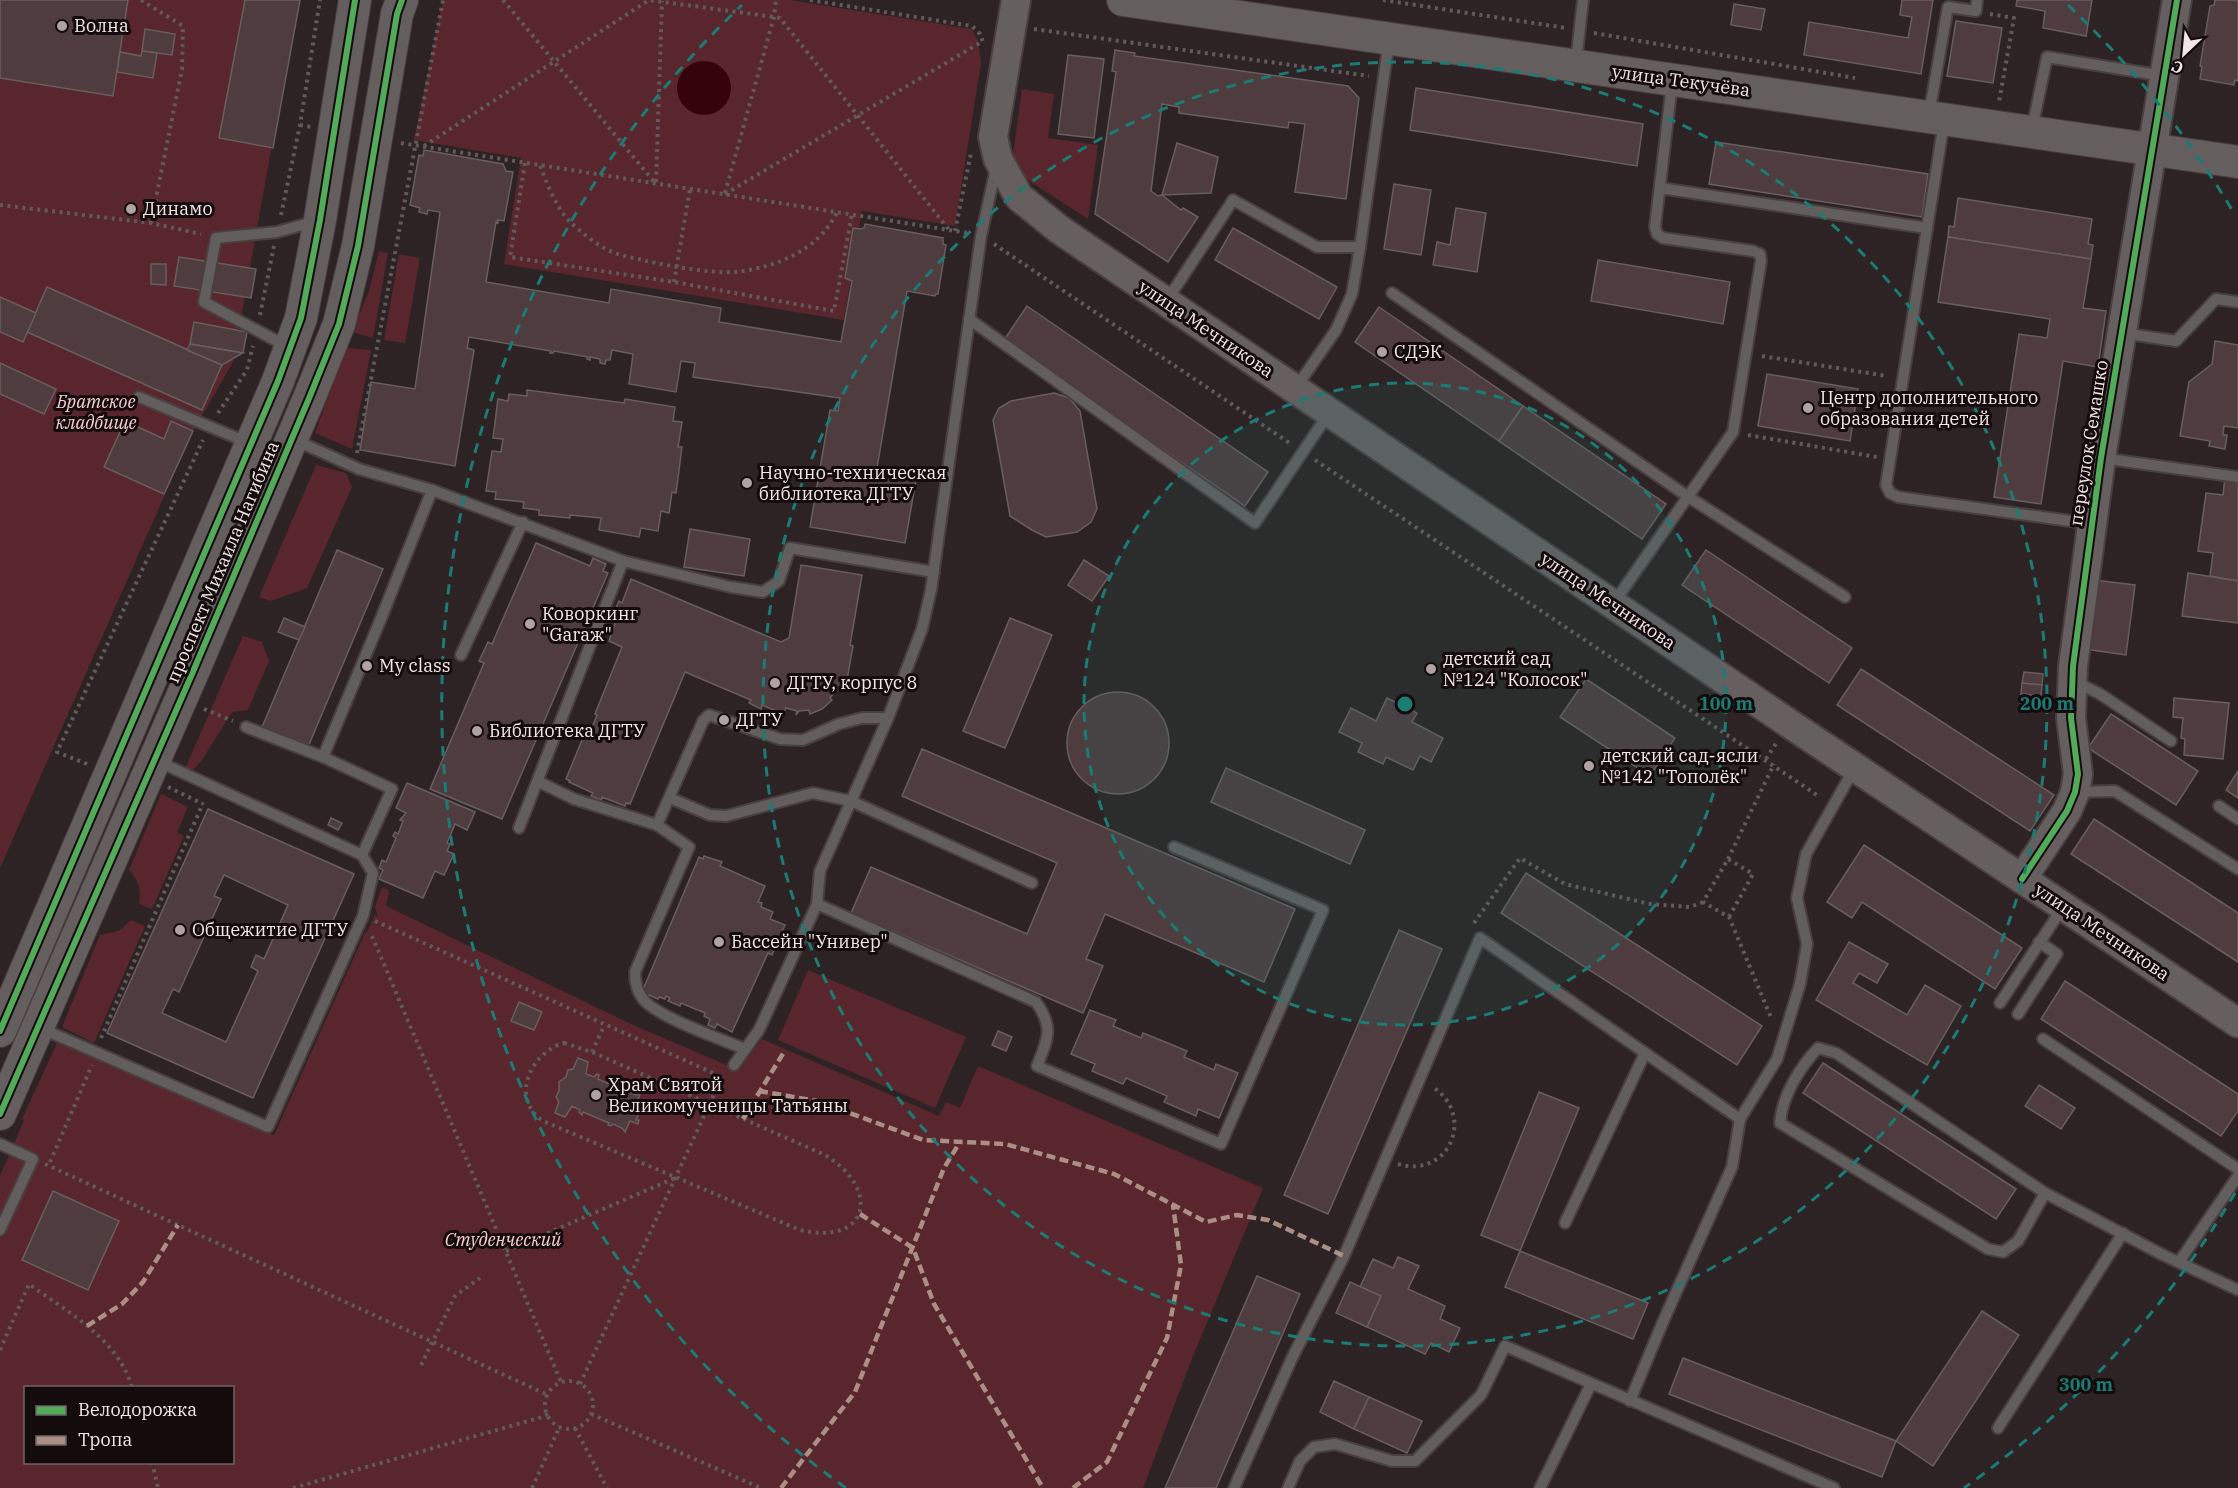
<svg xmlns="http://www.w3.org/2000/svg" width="2238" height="1488" font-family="'IBM Plex Serif',serif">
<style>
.green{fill:#58262c;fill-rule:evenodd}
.water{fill:#34030b}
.building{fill:#4e3c3e;stroke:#685e5f;stroke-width:1.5;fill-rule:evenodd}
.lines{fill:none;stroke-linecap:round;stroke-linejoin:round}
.lane-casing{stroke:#493f40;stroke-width:14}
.secondary-casing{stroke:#493f40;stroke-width:32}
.primary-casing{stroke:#493f40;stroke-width:34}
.path{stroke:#615a5b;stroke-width:4;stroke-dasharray:3 4.5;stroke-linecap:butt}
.lane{stroke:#635e5e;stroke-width:10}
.secondary{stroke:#665f60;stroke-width:28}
.primary{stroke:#655e5f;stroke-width:32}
.quiet{stroke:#ac8f84;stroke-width:4.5;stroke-dasharray:9 4.5;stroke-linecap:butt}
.cycleway-casing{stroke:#140b0c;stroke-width:10}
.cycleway{stroke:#51ab58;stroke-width:6}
.ring{fill:none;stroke:#1a7c74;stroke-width:3;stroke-dasharray:10 8}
.poi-dot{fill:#afa2a3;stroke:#140b0c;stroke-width:2}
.labels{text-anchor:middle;stroke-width:6;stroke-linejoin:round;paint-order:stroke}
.poi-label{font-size:18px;fill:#f4e6e7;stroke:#140b0c;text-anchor:start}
.street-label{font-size:18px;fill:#f4e6e7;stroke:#140b0c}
.park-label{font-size:18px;font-style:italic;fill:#f9ced0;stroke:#140b0c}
.centre{fill:#1a7c74;stroke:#140b0c;stroke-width:3}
.ring-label{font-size:18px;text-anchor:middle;font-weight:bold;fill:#1a7c74;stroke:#140b0c;stroke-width:6;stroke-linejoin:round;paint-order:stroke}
</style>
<rect width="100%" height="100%" fill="#2e2324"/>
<g class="green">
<path d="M0 0H298L233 362 193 431 0 868Z"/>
<path d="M443 0H790L971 29 978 40 981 63 955 226 862 211 844 320 504 264 521 158 414 140Z"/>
<path d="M1022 89 1054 94 1048 138 1098 145 1088 219 1011 169Z"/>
<path d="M379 251 388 253 373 338 352 332 369 291Z"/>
<path d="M399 254 420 258 405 343 384 340Z"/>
<path d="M346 348 371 350 352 449 315 433Z"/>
<path d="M316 465 346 473 352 487 307 588 271 601 259 597Z"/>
<path d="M243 636 262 642 269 661 248 710 232 712 202 760 192 771 185 769Z"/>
<path d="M161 794 188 807 177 832 184 836 152 909 139 904C142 890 138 880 129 870Z"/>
<path d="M382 887 389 890 386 906 631 1024 738 1070 762 1039 939 1116 946 1102 960 1108 978 1066 1263 1188 1193 1356 1143 1488H0V1176L24 1120 22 1119 57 1043 274 1135 365 933 367 932 375 915 378 916 375 907ZM26 1388H232V1462H26Z"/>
<path d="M131 920 145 926 94 1043 62 1027 100 935 119 931Z"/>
<path d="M808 970 966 1037 935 1108 778 1040Z"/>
</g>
<circle class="water" cx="704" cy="88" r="27"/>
<g class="building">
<path d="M0 0H128L113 96 0 78Z"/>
<path d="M245 0H300L273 148 219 138Z"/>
<path d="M1902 0H1933L1921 74 1804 55 1809 22 1908 38 1912 17 1900 15Z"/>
<path d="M2017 0H2092L2086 36 2043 28 2045 11 2016 6Z"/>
<path d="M2215 0H2238V81L2235 80 2234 85 2200 79 2202 67 2200 66 2210 6 2214 5Z"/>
<path d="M1734 4 1765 9 1761 30 1731 25Z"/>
<path d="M1956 21 2002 28 1993 83 1947 76Z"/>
<path d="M145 29 175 34 172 55 142 51Z"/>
<path d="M1115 50 1135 53 1134 56 1348 86 1359 98 1346 199 1295 192 1305 124 1289 122 1288 128 1179 113V107L1162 104 1151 191 1158 196 1162 195 1181 210 1183 208 1198 217 1168 262 1095 214 1116 72 1112 71Z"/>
<path d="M142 51 157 53 153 78 117 72 120 52 141 56Z"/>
<path d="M1068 55 1104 59 1094 138 1058 134Z"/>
<path d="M1416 88 1643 124 1637 166 1410 130Z"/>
<path d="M1716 142 1928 174 1922 217 1709 184Z"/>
<path d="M1177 143 1218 157 1211 193 1162 195Z"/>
<path d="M424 150 503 164 506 171 513 172 504 221 498 220V223L496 222 486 282 609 303 611 289 721 308 719 322 841 342 852 281 845 278 853 228 860 229 864 228 865 224 943 238V244L946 245 938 294H936L935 296 907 291 877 468 917 474 905 543 810 527 830 410 838 411 840 398 693 377 695 363 681 361 676 392 629 384 633 354 612 350 610 360H606L605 364 600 363V359L590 357V360L587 359 588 357 554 351 553 353H550L551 351 469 337 467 348 474 350 455 466 360 450 371 382 415 389 440 212 428 210 427 214 419 212 420 208 410 205 419 155 423 156Z"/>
<path d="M1394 184 1431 190 1421 255 1384 249Z"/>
<path d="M1958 198 2092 219 2088 244 2093 245 2091 259 1948 237 1949 226 1954 227Z"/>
<path d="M1456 208 1486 213 1477 272 1433 265 1437 242 1450 245Z"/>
<path d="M1233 228 1337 287 1319 319 1215 260Z"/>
<path d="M1948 237 2091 259 2083 308 2106 311 2098 367 2063 361 2041 504 1994 497 2019 334 2047 338 2050 319 1938 302Z"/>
<path d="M179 257 256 269 251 298 174 286Z"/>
<path d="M1598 260 1730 282 1723 324 1591 301Z"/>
<path d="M151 264H166V285L151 284Z"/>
<path d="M47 287 222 365 202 410 27 332Z"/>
<path d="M0 297 36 313 23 342 0 332Z"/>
<path d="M1027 306 1268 472 1245 506 1004 340Z"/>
<path d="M1379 307 1523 406 1499 441 1355 342Z"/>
<path d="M194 322 247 332 243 353 190 344Z"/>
<path d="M2215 341 2238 345V428L2224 426 2223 435H2227L2225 449 2209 446 2210 441 2180 436 2189 382 2212 364Z"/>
<path d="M190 344 243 353 222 365 187 350Z"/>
<path d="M0 363 56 389 44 414 0 394Z"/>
<path d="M1767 374 1858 389 1850 441 1758 426Z"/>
<path d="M527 390 624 403 625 399 675 407 673 421 682 422 678 447H682L676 493 672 492 669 513 661 511 658 531 641 528 639 537 599 530 601 518 570 515V518L539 515V510L523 508 524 502 495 499 496 492 486 491 492 451 501 452 503 439 493 438 498 399 508 401 509 394 527 396Z"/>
<path d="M1054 393 1069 398 1080 411 1097 509 1091 522 1077 532 1046 537 1032 530 1010 516 993 420 999 408 1011 401Z"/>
<path d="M1523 406 1666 504 1642 539 1499 441Z"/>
<path d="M125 421 164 439 171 421 193 431 164 494 104 467Z"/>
<path d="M2225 477 2238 479V581L2210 576 2213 553 2198 551 2206 493 2223 495Z"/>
<path d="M690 529 750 539 744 576 684 567Z"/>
<path d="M536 543 590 566 593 558 606 564 603 571 608 573 502 819 430 789 484 663 479 661 488 642 492 644Z"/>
<path d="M337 550 383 569 308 747 262 727Z"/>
<path d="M1706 550 1852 648 1829 683 1682 585Z"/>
<path d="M1084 560 1109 576 1092 601 1068 585Z"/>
<path d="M801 565 862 575 850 645 853 646 847 680 840 678 839 690 837 689 830 698 832 700 831 701 822 709 810 714 809 710 799 711 796 715 797 711 786 708 783 714 762 705 761 709 749 703 751 700 685 672 630 804 626 803 625 806 602 797 601 800 591 796 593 793 569 782 570 781 566 779 587 728 591 730 597 715 595 714 622 647 609 641 618 614 614 612 619 601 622 603 631 579 781 642 789 638Z"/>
<path d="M2188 573 2238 581V623L2182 616Z"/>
<path d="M2094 580 2135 585 2126 655 2085 649Z"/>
<path d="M284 618 305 627 299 640 278 632Z"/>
<path d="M1010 618 1052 635 1005 748 963 731Z"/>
<path d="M1861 669 2054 795 2030 831 1837 705Z"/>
<path d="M2024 672 2043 674 2042 685 2022 683Z"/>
<path d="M1586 679 1675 738 1650 776 1560 717Z"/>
<path d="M2022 683 2042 685 2041 696 2021 694Z"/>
<circle cx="1118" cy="743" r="51"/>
<path d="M2021 694 2041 696 2039 705 2020 703Z"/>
<path d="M1387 698 1417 713 1412 722 1443 738 1431 762 1420 756 1413 770 1386 757 1383 764 1358 752 1362 743 1339 732 1351 708 1376 721Z"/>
<path d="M2174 698 2229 703 2223 759 2184 755 2185 739 2181 738 2183 718 2173 717Z"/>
<path d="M2111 714 2198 771 2176 805 2088 748Z"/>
<path d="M922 749 1295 909 1264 982 1105 914 1086 959 1103 966 1083 1013 851 913 871 867 1027 934 1057 863 902 796Z"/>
<path d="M1226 768 1365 830 1350 864 1211 802Z"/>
<path d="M2238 771V798L2226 790Z"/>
<path d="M407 783 475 812 467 830 455 824 447 843 450 844 447 851 454 854 444 875 435 871 423 898 379 879 383 870 379 868 382 860 386 862 396 838 393 836 395 832 398 834 403 821 400 820 406 813 396 808Z"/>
<path d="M208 809 354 874 253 1098 107 1033ZM224 875 288 905 264 959 256 955 251 967 258 971 226 1042 162 1013 173 989 179 992 221 899 214 896Z"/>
<path d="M331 818 342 823 338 830 328 825Z"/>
<path d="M2094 819 2238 913V962L2071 854Z"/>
<path d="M1864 845 2022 948 1995 989 1862 902 1852 918 1827 902Z"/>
<path d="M704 856 722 862 720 866 765 886 758 902 762 903 761 907 773 912 770 919 785 925 772 955 768 953 732 1032 717 1024 715 1028 708 1025 710 1019 704 1016 705 1013 681 1003 680 1006 668 1001 670 998 666 996 665 999 659 997 658 999 642 992 699 857 703 859Z"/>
<path d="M1526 873 1762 1026 1737 1065 1501 913Z"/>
<path d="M1399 930 1442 949 1328 1214 1284 1195Z"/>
<path d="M1849 942 1888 964 1877 983 1859 973 1853 983 1907 1015 1925 985 1961 1006 1927 1065 1816 1000Z"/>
<path d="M2065 981 2238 1094V1111L2221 1136 2041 1019Z"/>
<path d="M519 1002 542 1012 534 1030 511 1021Z"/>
<path d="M1090 1010 1116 1020 1113 1026 1141 1038 1143 1033 1187 1051 1184 1057 1214 1070 1216 1064 1238 1073 1219 1118 1198 1109 1196 1116 1164 1102 1167 1096 1126 1078 1123 1084 1092 1071 1095 1064 1071 1054Z"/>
<path d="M998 1031 1012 1037 1006 1051 992 1045Z"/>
<path d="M578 1058 588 1062 586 1074 594 1077 597 1074 599 1075 598 1079 623 1090 624 1087 627 1091 636 1095 640 1094 636 1105 645 1109 642 1112 640 1111 636 1120H639L638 1124 630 1121 625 1132 622 1128 613 1124 611 1126 608 1125 609 1123 583 1112 582 1115 579 1112 580 1110 572 1106 565 1117 555 1113 559 1102 556 1097 559 1091V1082L566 1077 568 1070 573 1069Z"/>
<path d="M1823 1063 2016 1189 1996 1219 1803 1093Z"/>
<path d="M2039 1085 2075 1108 2061 1129 2025 1106Z"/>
<path d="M1539 1092 1579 1108 1520 1251 1481 1235Z"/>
<path d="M53 1191 119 1221 88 1290 22 1260Z"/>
<path d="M1520 1251 1648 1303 1633 1339 1505 1287Z"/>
<path d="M1398 1257 1419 1266 1408 1289 1445 1306 1440 1319 1460 1328 1449 1352 1431 1343 1425 1354 1367 1327 1381 1296 1360 1287 1373 1259 1393 1268Z"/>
<path d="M1257 1276 1300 1294 1216 1488H1165Z"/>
<path d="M1350 1282 1381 1296 1367 1327 1336 1313Z"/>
<path d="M1982 1311 2019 1335 1933 1466 1896 1441Z"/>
<path d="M1683 1358 1896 1441 1882 1477 1669 1394Z"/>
<path d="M1334 1381 1369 1397 1354 1429 1320 1412Z"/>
<path d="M1369 1397 1422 1421 1407 1453 1354 1429Z"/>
</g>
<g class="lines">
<g class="lane-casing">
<g id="lane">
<path d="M1576 62 1583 0"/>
<path d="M1929 114 1948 7 1976 11 1977 0"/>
<path d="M1944 122 1886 485 1890 493 1898 497 2092 524"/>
<path d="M2032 129 2047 57 2164 76"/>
<path d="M1660 188 1927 228"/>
<path d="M1392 293 1687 496 1845 597"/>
<path d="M1166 302 1233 200 1317 247H1360L1389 40"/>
<path d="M969 319 1255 523 1329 413"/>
<path d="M2122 333 2176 341 2216 299 2238 302"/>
<path d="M288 347 204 302 216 238 277 232 317 221"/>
<path d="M1295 389 1336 330 1352 294 1360 247"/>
<path d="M139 397 249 443"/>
<path d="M295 440 359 469 432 490 623 561 731 587 763 592 779 581 790 548 934 572"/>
<path d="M2101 458 2238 477"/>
<path d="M1613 604 1733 432 1761 261 1760 254 1753 251 1663 238 1657 234 1655 227 1672 84"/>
<path d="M461 655 523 522"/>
<path d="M2076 682 2100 694 2171 741"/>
<path d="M246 727 323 757 392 789 362 855"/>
<path d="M323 757 380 621 432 490"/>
<path d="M539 782 574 799 657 825 703 721 709 715 780 739 803 740 839 724 862 718H888"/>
<path d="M2076 792 2115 791 2238 869"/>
<path d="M670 798 710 815 726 816 813 793 851 801 1032 883"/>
<path d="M2219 806 2238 819"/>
<path d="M657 825 689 847 635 972C635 981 636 991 643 999 657 1017 721 1039 745 1049"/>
<path d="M519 828 623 561"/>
<path d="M817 904 1036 1002C1054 1027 1048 1039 1037 1066L1221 1144 1323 910 1174 847"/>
<path d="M2000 1003 2063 907"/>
<path d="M2018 1014 2057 954 2039 942"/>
<path d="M40 1028 268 1127 363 916 373 873 362 855 157 761"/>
<path d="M2043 1039 2238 1169"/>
<path d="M734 1065 759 1030 817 904 820 871 888 718 922 629 931 590 981 236 996 168"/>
<path d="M0 1144 33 1159 0 1230"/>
<path d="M2045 1193 2018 1241 2003 1252 1988 1249 1780 1123C1782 1096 1800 1067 1818 1048L1836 1053 2045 1193 2163 1255 2238 1290"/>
<path d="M1565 1223 1645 1053"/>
<path d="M2179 1262 2238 1176"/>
<path d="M1630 1401 1662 1324 1732 1167 1740 1119 1777 1059 1800 984 1807 944 1797 898 1806 854 1854 769"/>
<path d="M1998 1428 2123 1233"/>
<path d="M1234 1488 1292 1358 1344 1256 1480 938 1740 1119"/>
<path d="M1288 1488 1300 1461 1314 1447 1335 1444 1392 1461H1415L1481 1395 1505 1346 1834 1488"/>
<path d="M1540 1488 1591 1384"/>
</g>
</g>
<g class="secondary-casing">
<g id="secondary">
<path d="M1016 0 993 137 998 159 1019 197 1060 230 1790 724 2238 1023"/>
<path d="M2022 879 2067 811 2075 792 2078 774 2071 718 2073 666 2101 458 2177 0"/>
</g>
</g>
<g class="primary-casing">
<g id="primary">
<path d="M1123 0 2238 162"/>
<path d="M0 1031 278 381 301 318 320 220 355 0"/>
<path d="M0 1114 192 674 310 396 339 324 358 246 397 14 402 0"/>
</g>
</g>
<g class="path">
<path d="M141 0 183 26 182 69 151 223"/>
<path d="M503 0 655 183"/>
<path d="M810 0 972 26 980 34 983 42"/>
<path d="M1383 0 1566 28"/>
<path d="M1990 14 2014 18 1999 102"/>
<path d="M1034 29 1369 76"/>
<path d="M1594 33 1855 78"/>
<path d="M300 125 311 127"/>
<path d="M401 143 968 233"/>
<path d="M424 146 649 0 774 17 780 18 950 231"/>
<path d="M525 163 510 257 674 282 834 311 852 214"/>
<path d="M540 166C548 185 555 206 570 222 582 233 600 248 615 253 625 257 636 258 646 261 671 266 711 274 736 272 777 267 819 250 837 212"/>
<path d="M656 182 662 1"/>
<path d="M725 193 774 17 776 0"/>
<path d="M725 194 983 41"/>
<path d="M0 205 151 223 201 234"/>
<path d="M281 215 300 125 320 0"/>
<path d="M955 231 971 153"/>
<path d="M994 244 1291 444"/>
<path d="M674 282 690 189"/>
<path d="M260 315 274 246"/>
<path d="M1762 356 1887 376"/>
<path d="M218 413 247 370 253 346"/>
<path d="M1748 435 1877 457"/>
<path d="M357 453 443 0"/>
<path d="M1315 460 1820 797"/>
<path d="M204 709 233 721"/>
<path d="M1766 759 1777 742"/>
<path d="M87 764 57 752 203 440"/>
<path d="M168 787 203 804"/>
<path d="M1728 859 1774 764"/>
<path d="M1729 917 1753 874 1728 859 1703 902 1729 917 1772 1020"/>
<path d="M375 921 722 1077"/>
<path d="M1474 923 1520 858 1565 884 1650 904 1690 907 1703 902"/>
<path d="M372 936 561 1382"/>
<path d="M101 1038 203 803"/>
<path d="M564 1043 592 1052 825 1155C881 1189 870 1246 800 1230L543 1121C509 1098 531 1052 564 1043Z"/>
<path d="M592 1052 604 1026"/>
<path d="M50 1162 92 1065"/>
<path d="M45 1164 548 1395"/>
<path d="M1398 1164C1449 1179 1476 1116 1433 1087"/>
<path d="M506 1251 675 1178"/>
<path d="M0 1350 29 1284C67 1312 119 1339 132 1388"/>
<path d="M421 1365 455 1296 480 1278"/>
<circle cx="569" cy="1405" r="24"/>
<path d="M580 1384 722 1077"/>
<path d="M591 1414 761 1488"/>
<path d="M575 1428 607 1488"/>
<path d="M152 1462 158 1488"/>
<path d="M293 1488 539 1418 548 1414"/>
<path d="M532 1488 560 1426"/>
</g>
<use href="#lane" class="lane"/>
<use href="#secondary" class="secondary"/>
<use href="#primary" class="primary"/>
<g class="quiet">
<path d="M759 1091 817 1101 923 1140 1005 1144 1114 1174 1206 1222 1237 1215 1268 1220 1344 1256"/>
<path d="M743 1119 784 1052"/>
<path d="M860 1214 913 1248 934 1304 1043 1488"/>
<path d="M87 1326 122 1304 143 1282 178 1225"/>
<path d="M781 1488 855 1392 944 1168 960 1142"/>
<path d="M1073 1488 1107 1462 1167 1338 1181 1265 1173 1205"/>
</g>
<g class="cycleway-casing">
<g id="cycleway">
<path d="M2022 879 2067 811 2075 792 2078 774 2071 718 2073 666 2101 458 2177 0"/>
<path d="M0 1031 278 381 301 318 320 220 355 0"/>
<path d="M0 1114 192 674 310 396 339 324 358 246 397 14 402 0"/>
</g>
</g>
<use href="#cycleway" class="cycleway"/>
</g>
<circle cx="1405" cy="704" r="321" fill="#1a7c74" fill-opacity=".12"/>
<g class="ring">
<circle cx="1405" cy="704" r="321"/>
<circle cx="1405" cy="704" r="642"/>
<path d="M2235 1193A963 963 0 0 1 1964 1488M846 1488A963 963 0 0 1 742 5M2068 5A963 963 0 0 1 2235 215"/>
</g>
<g class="poi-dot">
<circle cx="62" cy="26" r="6"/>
<circle cx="131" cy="209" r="6"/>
<circle cx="1382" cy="352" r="6"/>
<circle cx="1808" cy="408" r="6"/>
<circle cx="747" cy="483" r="6"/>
<circle cx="530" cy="624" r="6"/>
<circle cx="367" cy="666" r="6"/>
<circle cx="1431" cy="669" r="6"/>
<circle cx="775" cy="683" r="6"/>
<circle cx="724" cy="720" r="6"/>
<circle cx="477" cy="731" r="6"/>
<circle cx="1589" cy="766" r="6"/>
<circle cx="180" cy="930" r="6"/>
<circle cx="719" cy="942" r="6"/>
<circle cx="596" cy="1095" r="6"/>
</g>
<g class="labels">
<g class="poi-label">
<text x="74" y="32">Волна</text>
<text x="143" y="215">Динамо</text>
<text x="1394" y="358">СДЭК</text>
<text x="1820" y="404">Центр дополнительного<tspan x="1820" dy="21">образования детей</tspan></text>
<text x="759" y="479">Научно-техническая<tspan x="759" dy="21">библиотека ДГТУ</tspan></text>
<text x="542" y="620">Коворкинг<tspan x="542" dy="21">"Gаraж"</tspan></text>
<text x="1443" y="665">детский сад<tspan x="1443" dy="21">№124 "Колосок"</tspan></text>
<text x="379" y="672">My class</text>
<text x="787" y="689">ДГТУ, корпус 8</text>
<text x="736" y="726">ДГТУ</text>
<text x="489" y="737">Библиотека ДГТУ</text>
<text x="1601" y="762">детский сад-ясли<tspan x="1601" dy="21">№142 "Тополёк"</tspan></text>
<text x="192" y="936">Общежитие ДГТУ</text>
<text x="731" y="948">Бассейн "Универ"</text>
<text x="608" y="1091">Храм Святой<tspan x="608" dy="21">Великомученицы Татьяны</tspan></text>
</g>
<g class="street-label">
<text transform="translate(1681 81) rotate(8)" y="6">улица Текучёва</text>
<text transform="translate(1206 329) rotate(34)" y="6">улица Мечникова</text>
<text transform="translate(2089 443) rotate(-81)" y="6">переулок Семашко</text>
<text transform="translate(223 562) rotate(-67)" y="6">проспект Михаила Нагибина</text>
<text transform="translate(1608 601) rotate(34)" y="6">улица Мечникова</text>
<text transform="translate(2102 932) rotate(34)" y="6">улица Мечникова</text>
</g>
<g class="park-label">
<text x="96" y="408">Братское<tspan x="96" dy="21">кладбище</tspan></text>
<text x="503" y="1246">Студенческий</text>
</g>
</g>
<circle cx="1405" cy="704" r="9" class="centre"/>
<g class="ring-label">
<text x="1726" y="710">100 m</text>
<text x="2047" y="710">200 m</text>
<text x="2086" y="1391">300 m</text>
</g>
<rect x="24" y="1386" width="210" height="78" fill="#140b0c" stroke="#6e6364" stroke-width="1.5"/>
<rect x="36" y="1406" width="30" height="9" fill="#51ab58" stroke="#6e6364" stroke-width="1.5"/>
<text x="78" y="1416" font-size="18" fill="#f4e6e7">Велодорожка</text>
<rect x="36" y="1436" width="30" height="9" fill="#ac8f84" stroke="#6e6364" stroke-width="1.5"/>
<text x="78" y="1446" font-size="18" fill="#f4e6e7">Тропа</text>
<g transform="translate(2184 54) rotate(206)" stroke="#140b0c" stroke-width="4.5" paint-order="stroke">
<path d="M0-4.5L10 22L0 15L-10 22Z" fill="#f4e6e7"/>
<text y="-9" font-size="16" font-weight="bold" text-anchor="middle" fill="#f4e6e7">С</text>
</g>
</svg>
